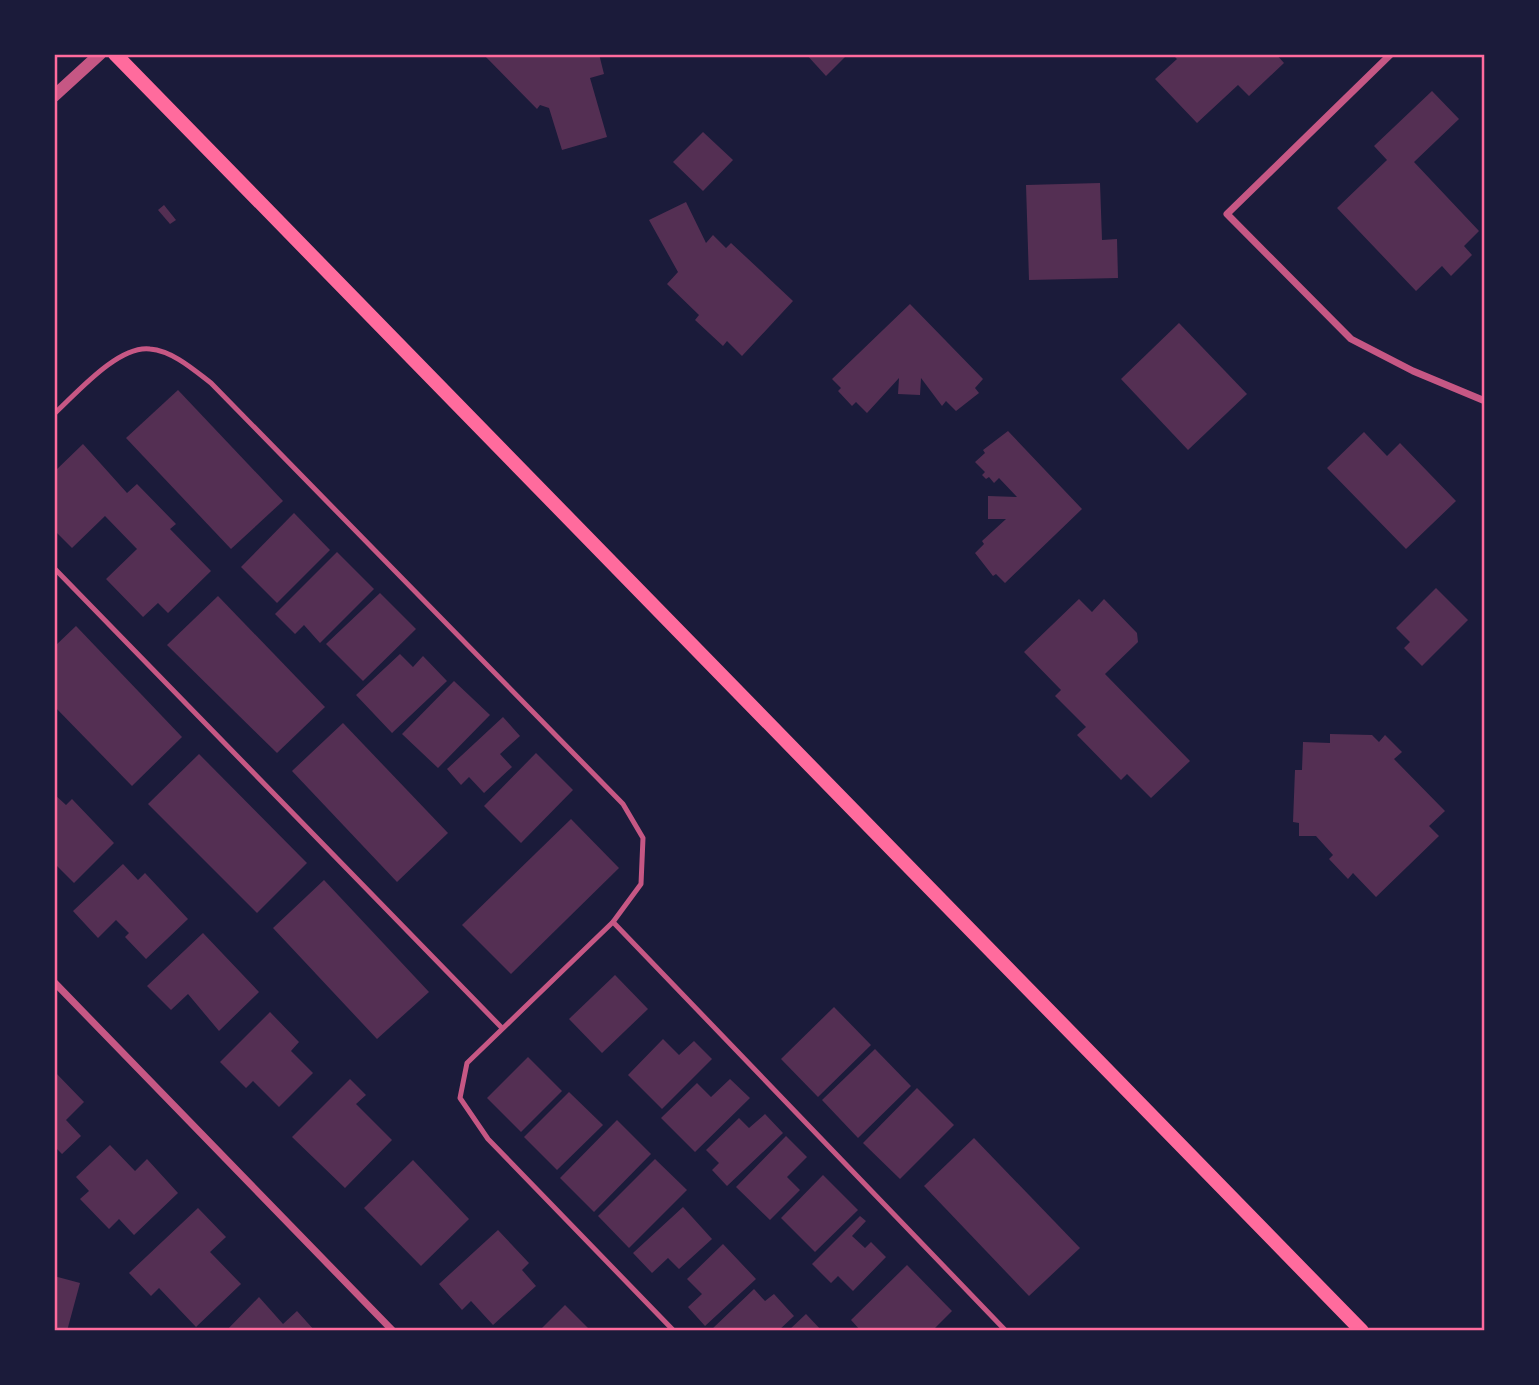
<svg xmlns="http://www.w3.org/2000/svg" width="1539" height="1385" font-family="'Golos Text',sans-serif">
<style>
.building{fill:#542f53}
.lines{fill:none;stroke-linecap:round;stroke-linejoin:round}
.service{stroke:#c65784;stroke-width:5}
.minor{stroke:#c65784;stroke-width:7}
.tertiary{stroke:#c65784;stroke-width:12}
.secondary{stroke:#ff6b9d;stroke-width:14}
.neatline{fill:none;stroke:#ff6b9d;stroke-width:2.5}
</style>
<rect width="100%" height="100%" fill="#1b1b3a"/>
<g class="building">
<path d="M483 54H599L604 74 590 78 607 137 562 150 549 108 540 105 537 109Z"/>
<path d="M806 54H848L826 76Z"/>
<path d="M1172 54H1276L1284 63 1249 96 1238 85 1197 123 1155 79 1177 59Z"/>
<path d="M1432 91 1459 119 1414 162 1479 231 1464 246 1472 255 1451 276 1442 266 1416 291 1337 208 1387 160 1374 146Z"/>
<path d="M703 132 733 160 703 191 673 162Z"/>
<path d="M1100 183 1102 240 1117 239 1118 278 1029 280 1026 185Z"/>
<path d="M686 202 706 243 713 235 726 248 731 243 793 301 742 356 727 341 723 346 695 320 699 315 667 284 678 272 649 220Z"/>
<path d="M164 205 176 220 170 224 158 210Z"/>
<path d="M910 304 983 379 975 388 979 393 956 411 946 401 942 406 921 378 920 395 898 394 899 378 867 413 856 402 852 406 838 391 841 388 832 379Z"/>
<path d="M1179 323 1247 394 1188 450 1121 379Z"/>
<path d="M178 390 283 501 231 549 126 438Z"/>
<path d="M1008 431 1082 509 1005 583 996 574 993 576 975 553 984 544 982 541 1006 519H988V496L1017 497 999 478 994 483 989 477 986 479 982 475 985 472 975 462 985 453 983 450Z"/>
<path d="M1364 432 1387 456 1400 443 1456 501 1406 549 1327 468Z"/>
<path d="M83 444 127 493 137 484 176 524 170 529 211 571 168 613 158 603 143 617 106 579 137 549 105 516 72 548 54 530V472Z"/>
<path d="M294 513 330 550 277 603 241 567Z"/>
<path d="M337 552 374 589 320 643 304 625 295 634 275 614Z"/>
<path d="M1436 588 1468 620 1422 666 1404 648 1410 642 1396 628Z"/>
<path d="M380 593 416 629 363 681 326 644Z"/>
<path d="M218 596 325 707 277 753 167 645Z"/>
<path d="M1079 599 1092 612 1104 599 1137 633 1138 642 1105 674 1190 761 1151 798 1127 774 1121 780 1077 735 1086 727 1055 696 1061 690 1024 652Z"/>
<path d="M76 626 182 737 132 786 54 706V647Z"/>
<path d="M400 654 413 667 423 656 447 681 392 733 356 695Z"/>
<path d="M454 681 490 715 438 768 402 734Z"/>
<path d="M503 717 520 736 500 754 512 767 484 793 469 777 461 785 447 769Z"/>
<path d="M343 723 448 833 397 882 292 771Z"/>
<path d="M1330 734 1372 735 1379 742 1385 735 1402 752 1394 759 1445 811 1429 826 1439 836 1376 897 1353 873 1348 879 1329 859 1333 855 1316 836H1299V823L1293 822 1295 770H1302L1303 742 1330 743Z"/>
<path d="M536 753 573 790 521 843 484 806Z"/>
<path d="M199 754 307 863 257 913 148 804Z"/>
<path d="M54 794 66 805 72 799 114 843 74 883 54 863Z"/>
<path d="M571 819 619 868 511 974 462 925Z"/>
<path d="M123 864 138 880 145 873 188 919 146 959 125 937 129 933 116 920 98 938 73 911Z"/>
<path d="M324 880 429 992 377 1039 273 928Z"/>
<path d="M203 933 259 992 219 1031 188 994 171 1010 147 986Z"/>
<path d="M615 975 648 1009 602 1053 569 1019Z"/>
<path d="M834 1007 871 1045 818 1097 781 1059Z"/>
<path d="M270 1012 299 1042 291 1051 313 1073 279 1107 253 1081 246 1088 220 1062Z"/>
<path d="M663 1039 679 1055 694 1041 712 1059 662 1109 628 1075Z"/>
<path d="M875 1049 911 1086 858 1138 822 1100Z"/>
<path d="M528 1057 562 1091 521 1132 487 1098Z"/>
<path d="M54 1071 84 1102 66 1120 81 1136 62 1154 54 1146Z"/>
<path d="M350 1079 366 1095 356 1104 392 1140 345 1188 292 1137Z"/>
<path d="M730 1079 750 1098 695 1152 661 1118 697 1083 711 1097Z"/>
<path d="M917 1088 954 1125 900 1179 863 1143Z"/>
<path d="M569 1092 603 1125 557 1170 524 1137Z"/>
<path d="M765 1114 783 1133 727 1186 712 1170 719 1163 706 1150 739 1118 749 1128Z"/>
<path d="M617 1120 651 1154 594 1212 560 1178Z"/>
<path d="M786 1136 807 1157 787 1177 800 1190 770 1220 736 1187Z"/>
<path d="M974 1138 1080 1248 1029 1296 924 1186Z"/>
<path d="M110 1145 135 1171 147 1159 178 1193 134 1235 119 1219 109 1229 80 1199 89 1191 76 1177Z"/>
<path d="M655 1159 687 1190 629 1248 598 1216Z"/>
<path d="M413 1160 469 1219 421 1266 364 1208Z"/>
<path d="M823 1175 858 1210 815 1252 781 1218Z"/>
<path d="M683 1207 712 1239 679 1269 668 1258 652 1273 633 1253Z"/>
<path d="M198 1208 226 1237 210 1252 241 1284 196 1327 159 1288 151 1296 129 1273Z"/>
<path d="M860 1216 866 1221 852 1236 865 1248 871 1242 886 1257 853 1291 838 1276 831 1283 812 1264Z"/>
<path d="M498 1230 529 1263 522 1270 536 1286 493 1325 471 1301 462 1310 439 1284Z"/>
<path d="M723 1244 756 1279 705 1326 688 1307 702 1294 687 1279Z"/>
<path d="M907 1265 952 1311 932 1331H861L851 1320Z"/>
<path d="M54 1276 80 1283 67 1331H54Z"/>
<path d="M754 1289 765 1301 774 1294 794 1316 778 1331H714L712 1329Z"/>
<path d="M259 1297 283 1324 297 1311 315 1331H226Z"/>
<path d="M565 1305 591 1331H539Z"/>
<path d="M806 1314 822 1331H788Z"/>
</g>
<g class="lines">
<g class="service">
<path d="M54 414C76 394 118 345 150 349 173 351 194 370 211 383L623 804 643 838 641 884 613 922 467 1063 460 1098 488 1139 674 1331"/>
<path d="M54 568 502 1028"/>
<path d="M613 922 1006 1331"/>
</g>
<g class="minor">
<path d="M1391 54 1227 214 1351 339 1413 371 1485 401"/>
<path d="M54 982 393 1331"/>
</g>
<path class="tertiary" d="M54 96 100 54"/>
<path class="secondary" d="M115 54 1362 1331"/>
</g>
<rect width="1539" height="1385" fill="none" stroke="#1b1b3a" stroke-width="112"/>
<rect x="56" y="56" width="1427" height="1273" class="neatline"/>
</svg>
